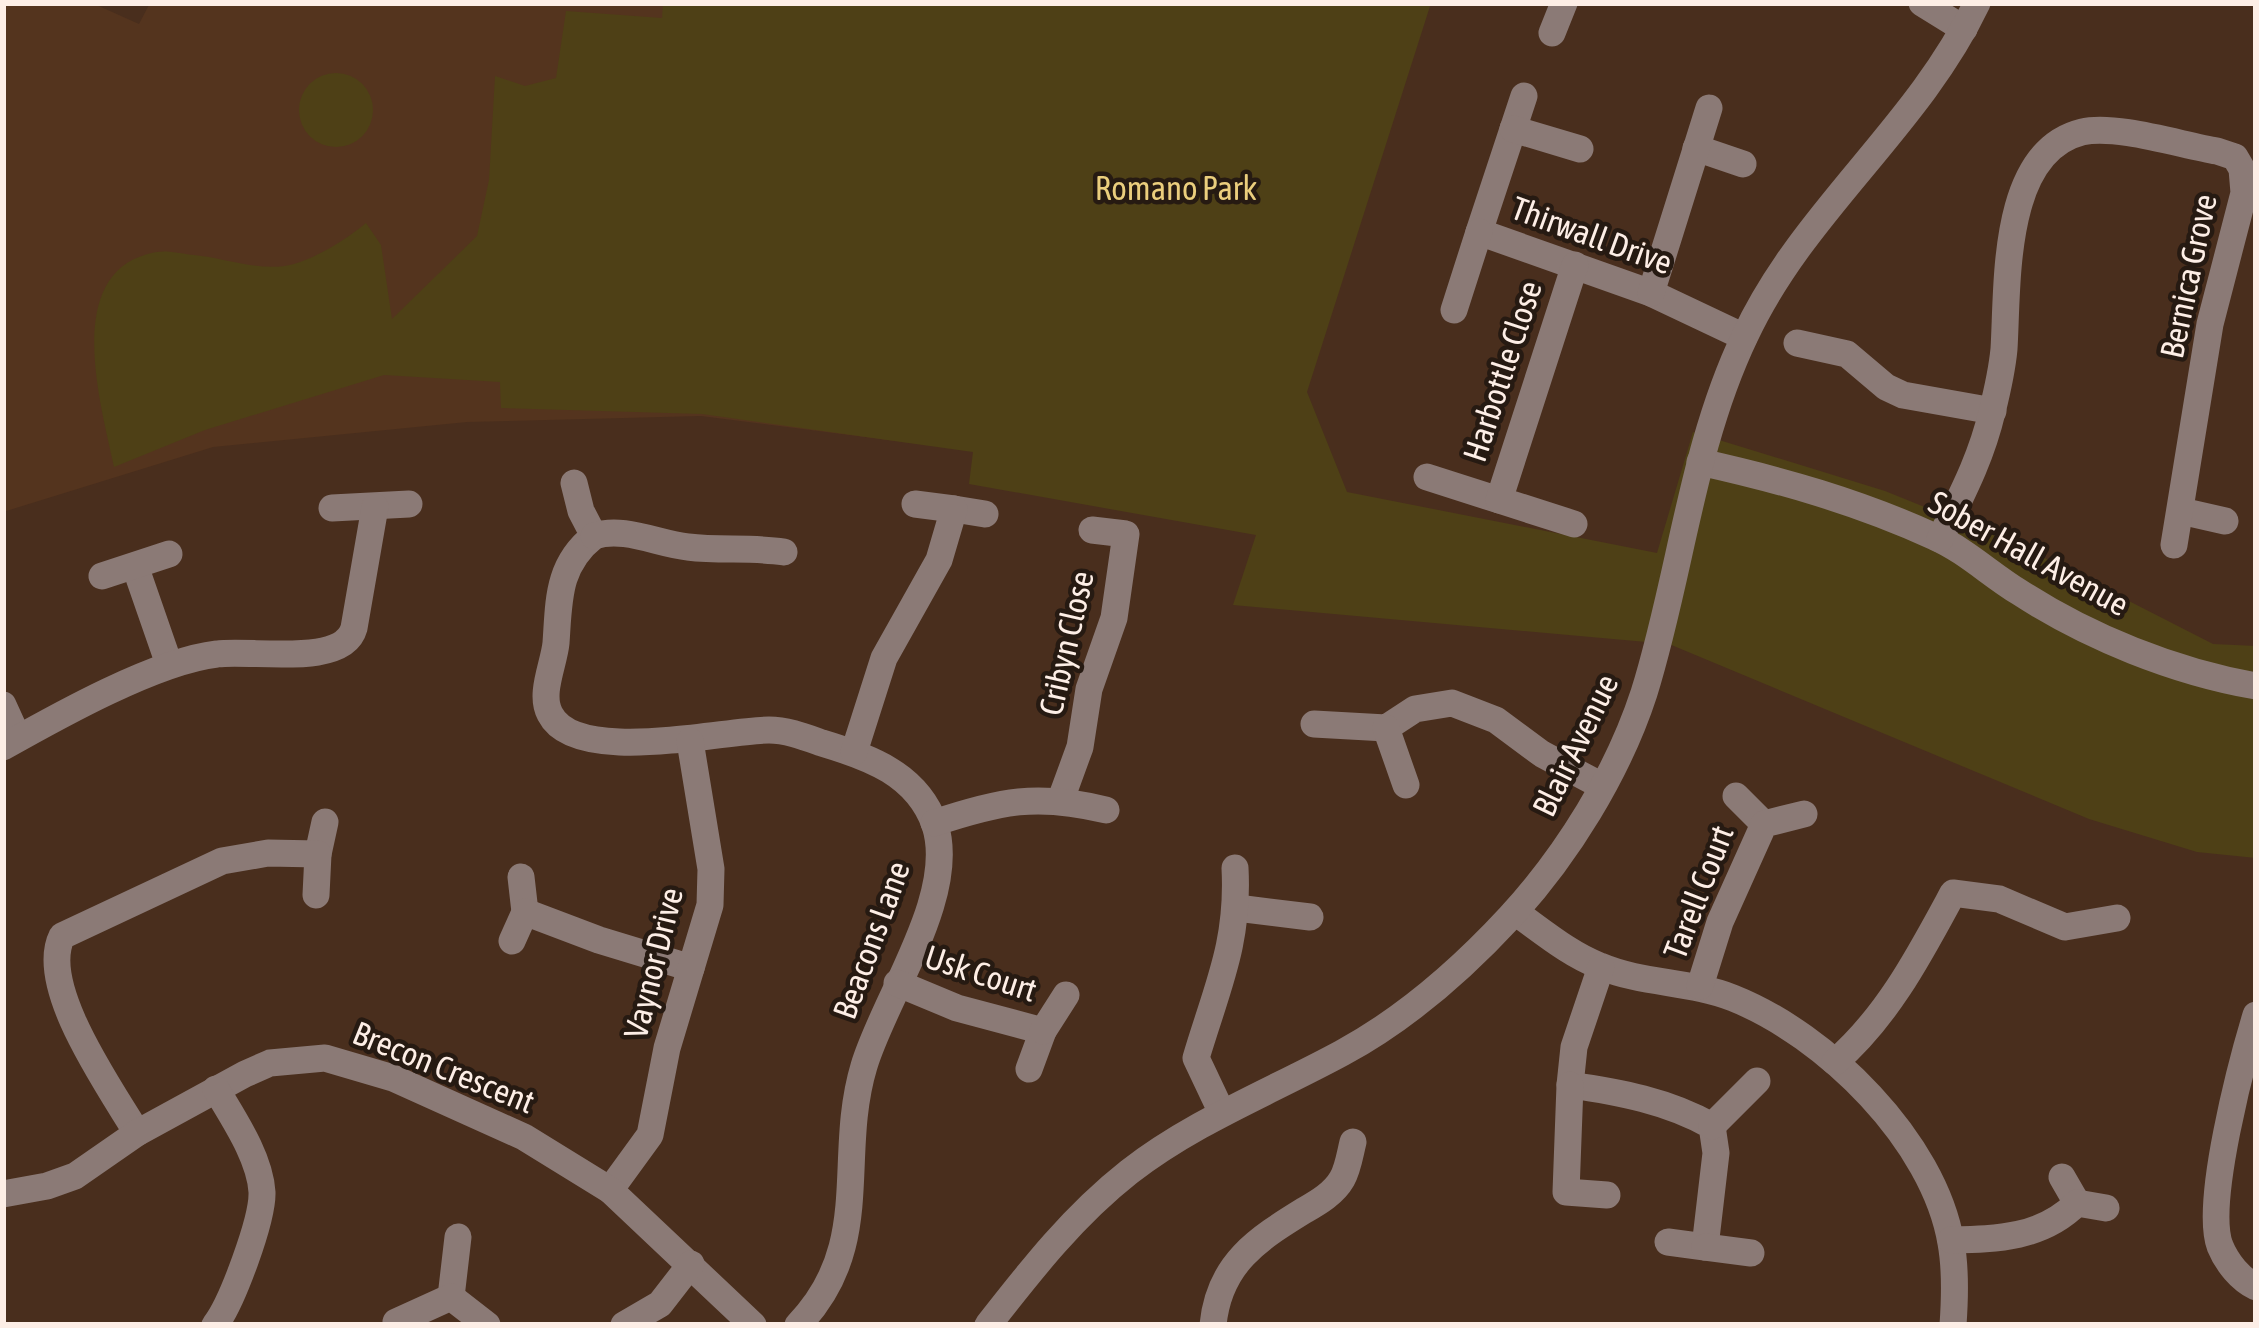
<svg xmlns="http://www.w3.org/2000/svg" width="2259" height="1328" font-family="'Asap Condensed',sans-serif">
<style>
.built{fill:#54341e}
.green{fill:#4e4016}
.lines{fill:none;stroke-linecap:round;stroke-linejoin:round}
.minor{stroke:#8b7a76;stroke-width:27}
.labels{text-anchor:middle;stroke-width:9;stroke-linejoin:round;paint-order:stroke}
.park-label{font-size:33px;fill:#ebce7d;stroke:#261a12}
.street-label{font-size:33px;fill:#fdeee6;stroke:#261a12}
</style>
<rect width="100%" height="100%" fill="#492e1d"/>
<path class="built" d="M3 3H92L139 24 150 3H1005L974 451 701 416 467 422 213 447 3 512Z"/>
<g class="green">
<path d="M663 3H1431L1307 392 1347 492 1657 553 1693 432 1885 491 2021 546 2213 644 2256 646V858L2197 852 2089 819 1669 644 1233 605 1256 535 969 484 973 452 702 414 501 408 500 382 384 375 205 430 114 467C101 404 60 268 157 252 168 250 183 254 194 255 226 258 262 273 294 264 320 256 345 240 366 223L381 245 392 319 477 236 489 180 495 76 525 86 556 78 566 11 662 18Z"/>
<circle cx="336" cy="110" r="37"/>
</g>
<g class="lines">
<g class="minor">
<path d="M1922 3 1964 29"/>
<path d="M1552 33 1564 3"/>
<path d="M1524 96 1479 232 1651 293 1744 337"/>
<path d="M1513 129 1580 149"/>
<path d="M1696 148 1743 164"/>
<path d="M1651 293 1709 108"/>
<path d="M1454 310 1479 232"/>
<path d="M1797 343 1847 354 1886 387 1903 395 1993 411"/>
<path d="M1700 462C1781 480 1859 502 1935 537 1965 550 1991 575 2019 592 2088 637 2175 672 2256 686"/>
<path d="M1427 477 1499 500"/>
<path d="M574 483 581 511 594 536C557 565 559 601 556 643 554 664 539 694 550 714 576 766 723 730 769 730 787 730 805 737 822 743 869 757 917 774 935 825 958 896 884 998 864 1066 836 1159 875 1245 798 1325"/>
<path d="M332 508 409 504"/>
<path d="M954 509 985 514"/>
<path d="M2181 511 2225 521"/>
<path d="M1574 524 1499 500 1575 265"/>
<path d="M594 536C624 526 658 544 688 547 720 551 751 547 784 552"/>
<path d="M1940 539C1961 496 1981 459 1992 412 1997 392 2002 370 2004 349 2008 284 2001 152 2082 132 2116 124 2181 145 2217 151L2235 157 2242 169 2244 193 2210 324 2174 545"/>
<path d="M135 566 169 664"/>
<path d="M102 576 169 554"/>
<path d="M3 705 18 738"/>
<path d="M1314 724 1386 728 1415 709 1452 703 1496 720 1542 754 1602 786"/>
<path d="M1386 728 1406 785"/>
<path d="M3 747C58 716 156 661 217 654 251 649 343 668 354 628L375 507"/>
<path d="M854 752 884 658 939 560 954 509 915 504"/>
<path d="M1736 796 1764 824"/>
<path d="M1061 799 1080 747 1089 689 1114 618 1126 534 1092 530"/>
<path d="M934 823C1000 801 1037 793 1106 810"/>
<path d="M318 854 325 822"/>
<path d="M521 877 525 912"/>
<path d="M1237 908 1310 917"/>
<path d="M1515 912C1542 931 1569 954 1600 966 1642 984 1690 981 1733 998 1826 1035 1934 1141 1951 1243 1956 1270 1955 1297 1953 1325"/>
<path d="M512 941 525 912 599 940 691 968"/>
<path d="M1601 967 1574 1047 1570 1085C1619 1092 1668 1101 1712 1126L1716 1153 1705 1247 1668 1242"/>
<path d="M897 983 957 1008 1043 1031 1029 1069"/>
<path d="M1700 986 1720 922 1764 824 1804 814"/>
<path d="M2256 1015C2242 1061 2204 1204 2220 1246 2227 1263 2240 1279 2256 1287"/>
<path d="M1043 1031 1066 995"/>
<path d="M1835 1062C1888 1016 1920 954 1953 893L1999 899 2065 927 2117 918"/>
<path d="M1570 1085 1566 1192 1607 1195"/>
<path d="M1222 1113 1196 1058C1217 987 1239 944 1235 868"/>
<path d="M1712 1126 1757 1081"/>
<path d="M137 1133C111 1089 37 986 62 936L222 861 268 853 318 854 316 895"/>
<path d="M2062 1177 2077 1203"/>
<path d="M610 1190 650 1135 667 1048 710 905 711 869 690 741"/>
<path d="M3 1194 47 1186 75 1176 137 1133 245 1074 270 1063 325 1058 393 1078 524 1137 610 1190 753 1325"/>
<path d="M1951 1240C1998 1239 2042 1238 2077 1203L2106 1208"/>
<path d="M1705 1247 1751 1253"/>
<path d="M451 1297 458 1237"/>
<path d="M396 1322 451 1297 487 1325"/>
<path d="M215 1325C232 1303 263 1219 262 1192 260 1157 233 1118 216 1089"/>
<path d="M624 1325 660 1304 691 1264"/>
<path d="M988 1325C1031 1270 1073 1216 1129 1172 1193 1122 1270 1092 1342 1053 1405 1019 1461 970 1510 917 1567 855 1618 773 1644 693 1681 575 1691 449 1745 336 1803 211 1918 127 1977 3"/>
<path d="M1213 1325C1219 1263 1258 1239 1305 1210 1319 1202 1334 1193 1342 1179 1348 1169 1350 1154 1353 1142"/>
</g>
</g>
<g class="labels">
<g class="park-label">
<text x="1176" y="200">Romano Park</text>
</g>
<g class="street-label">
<text transform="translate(1592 235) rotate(20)" y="12">Thirwall Drive</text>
<text transform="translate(2188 276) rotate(-78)" y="12">Bernica Grove</text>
<text transform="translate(1502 371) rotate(-72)" y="12">Harbottle Close</text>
<text transform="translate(2029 553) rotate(29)" y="12">Sober Hall Avenue</text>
<text transform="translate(1066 643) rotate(-77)" y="12">Cribyn Close</text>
<text transform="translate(1575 745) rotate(-64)" y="12">Blair Avenue</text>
<text transform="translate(1698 892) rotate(-69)" y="12">Tarell Court</text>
<text transform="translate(871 940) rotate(-70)" y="12">Beacons Lane</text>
<text transform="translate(653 963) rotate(-76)" y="12">Vaynor Drive</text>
<text transform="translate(981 973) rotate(18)" y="12">Usk Court</text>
<text transform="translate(444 1067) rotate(22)" y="12">Brecon Crescent</text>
</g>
</g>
<rect width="2259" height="1328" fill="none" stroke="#fdeee6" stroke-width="12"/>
</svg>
